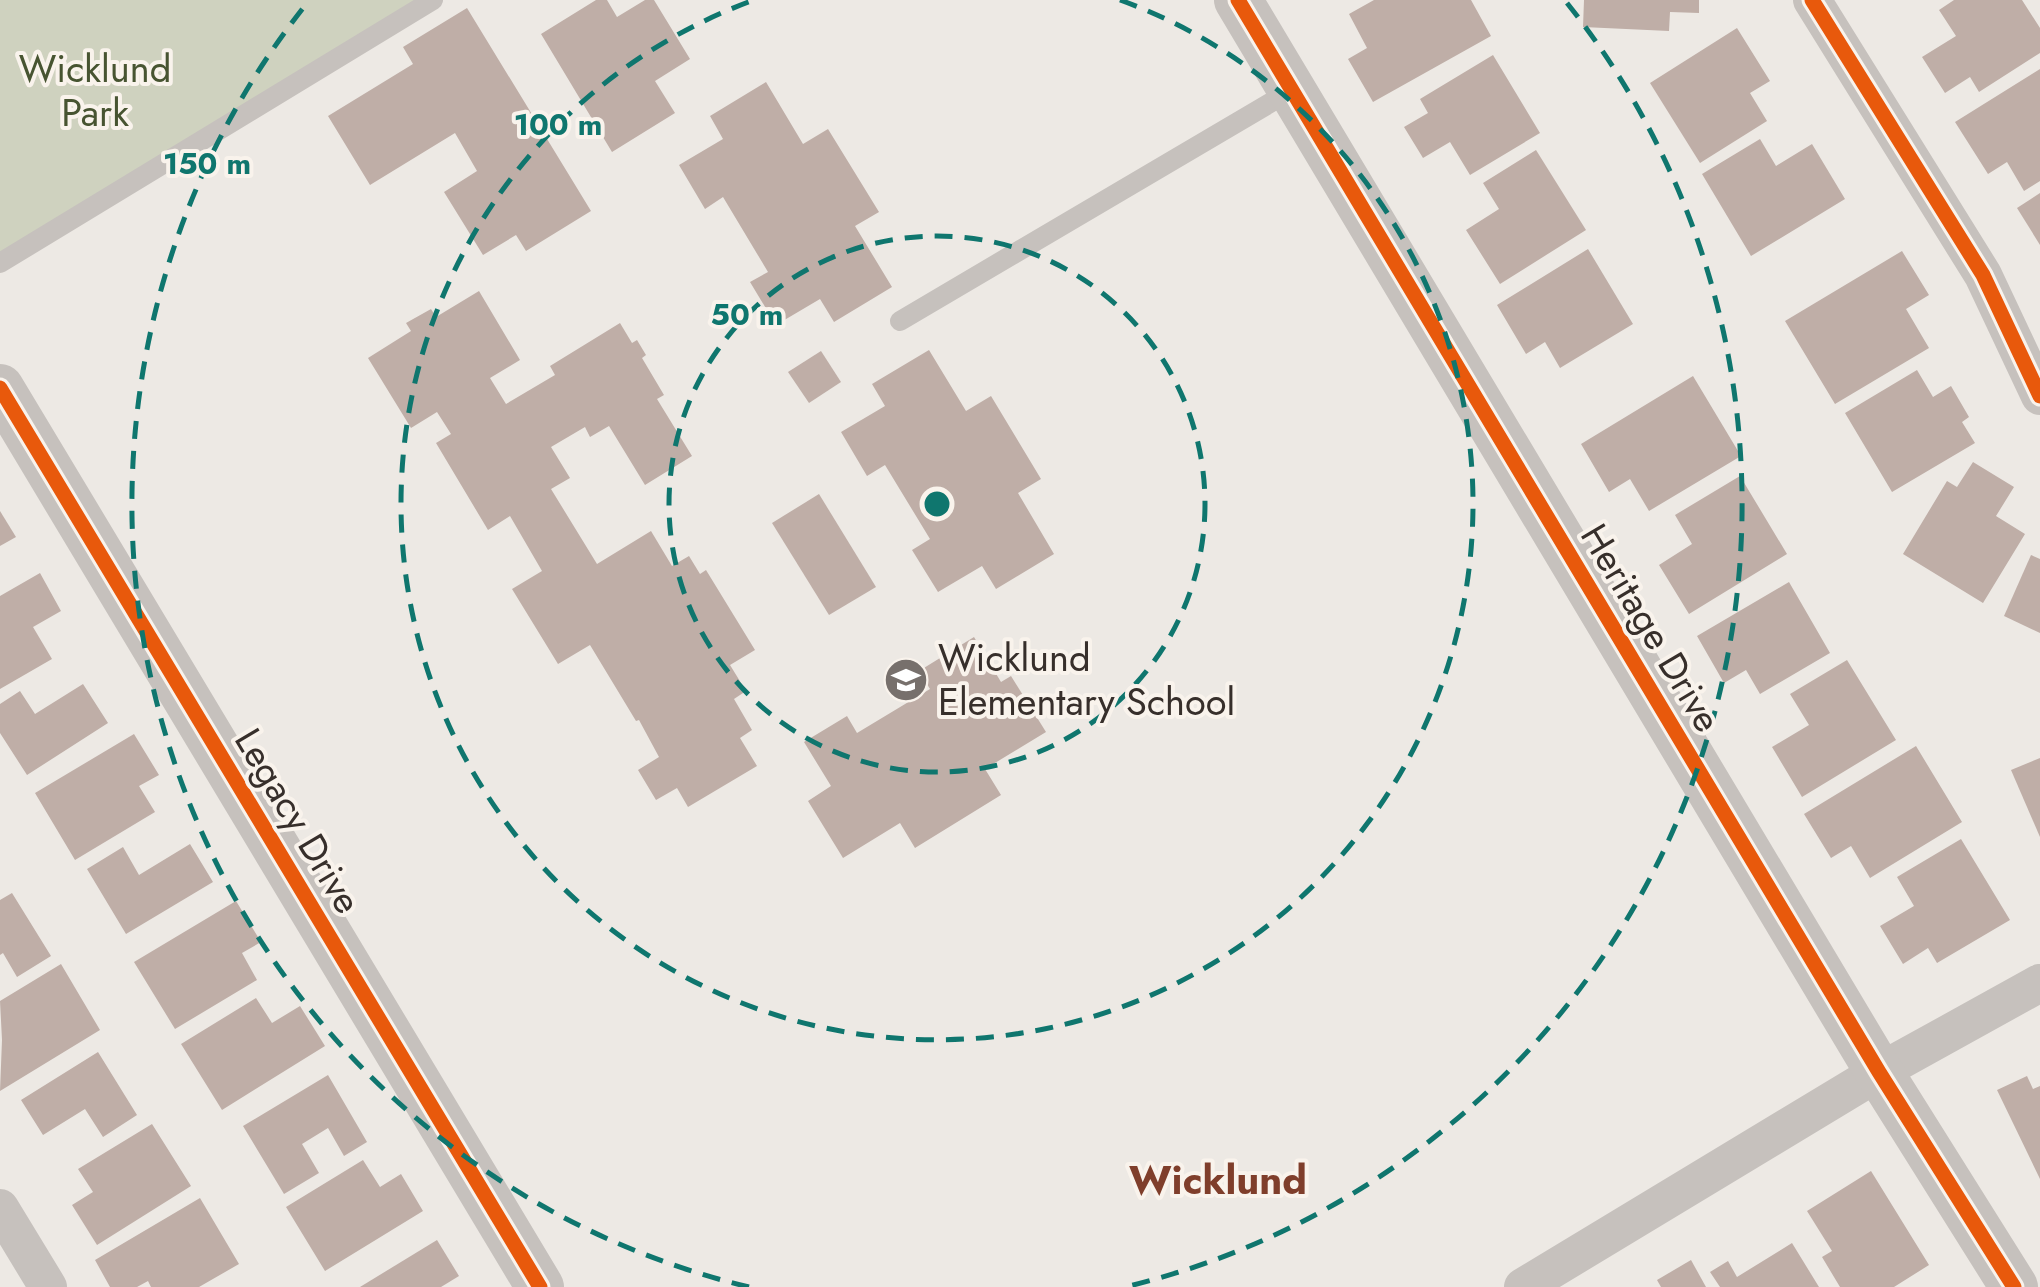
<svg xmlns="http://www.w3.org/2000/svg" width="2040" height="1287" font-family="Jost,sans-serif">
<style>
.green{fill:#cfd2bf}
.building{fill:#bfaea7}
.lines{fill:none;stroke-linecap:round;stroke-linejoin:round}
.service{stroke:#c6c1bd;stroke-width:20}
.minor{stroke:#c6c1bd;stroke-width:38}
.tertiary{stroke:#c6c1bd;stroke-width:48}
.cycleway-casing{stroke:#f9f3ec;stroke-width:21}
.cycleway{stroke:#e8590c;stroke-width:15}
.ring{fill:none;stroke:#0f766e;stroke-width:5;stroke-dasharray:18 12}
.labels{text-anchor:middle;stroke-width:8;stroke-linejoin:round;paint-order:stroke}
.park-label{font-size:38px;fill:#475431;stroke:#f9f3ec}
.street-label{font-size:38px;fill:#372f2b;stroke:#f9f3ec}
.poi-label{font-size:38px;fill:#372f2b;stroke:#f9f3ec;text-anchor:start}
.neighbourhood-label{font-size:40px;font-weight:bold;fill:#7f3e2b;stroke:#f9f3ec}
.centre{fill:#0f766e;stroke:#f9f3ec;stroke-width:5}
.ring-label{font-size:30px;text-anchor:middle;font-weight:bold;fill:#0f766e;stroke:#f9f3ec;stroke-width:8;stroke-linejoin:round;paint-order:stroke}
</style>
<rect width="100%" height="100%" fill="#ede9e4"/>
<path class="green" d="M0 0H421L0 255Z"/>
<g class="building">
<path d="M596 0H607L617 17 645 0H654L690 59 655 81 675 113 612 152 541 34Z"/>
<path d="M1374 0H1471L1491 36 1373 102 1348 59 1367 48 1349 14Z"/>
<path d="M1584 0H1699V13L1670 12 1669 31 1583 27Z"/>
<path d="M1954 0H2022L2040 28V53L1979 92 1970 77 1945 93 1922 57 1956 36 1939 10Z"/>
<path d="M467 8 591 211 526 251 516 235 483 255 444 192 477 171 455 133 370 185 328 116 413 64 403 47Z"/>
<path d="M1737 28 1770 81 1750 93 1767 121 1700 163 1650 83Z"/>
<path d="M1493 55 1540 133 1470 175 1450 142 1423 158 1404 127 1428 113 1420 99Z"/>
<path d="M2040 69V181L2024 191 2007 162 1988 174 1955 122Z"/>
<path d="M766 82 803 144 828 129 879 212 855 226 892 287 834 322 820 299 776 325 750 282 768 272 723 197 705 209 679 165 723 139 710 116Z"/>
<path d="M1760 139 1776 166 1812 144 1845 199 1751 256 1702 174Z"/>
<path d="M1536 150 1586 230 1500 284 1466 230 1499 209 1483 183Z"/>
<path d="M2040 193V245L2017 208Z"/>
<path d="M1588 249 1633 324 1560 368 1545 342 1526 354 1497 305Z"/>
<path d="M1902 251 1929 295 1906 309 1929 348 1835 404 1785 321Z"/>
<path d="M479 291 520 360 490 378 506 404 555 375 550 366 620 323 632 343 637 340 646 355 642 358 664 395 657 399 692 456 645 485 609 426 590 437 585 427 551 447 570 478 551 489 597 564 651 531 672 566 689 556 700 574 706 570 755 650 730 665 746 691 734 699 752 730 740 738 757 766 688 807 677 788 656 800 638 770 659 757 639 720 636 721 590 645 558 664 512 589 542 571 510 516 488 530 436 443 451 434 437 412 411 428 368 358 411 331 406 323 431 309 436 317Z"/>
<path d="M929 350 966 411 991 396 1041 479 1018 493 1054 554 996 589 982 566 938 592 912 550 930 539 885 465 867 476 841 432 885 406 872 384Z"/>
<path d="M821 351 841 382 809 403 788 372Z"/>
<path d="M1917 370 1933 397 1951 386 1969 417 1962 422 1975 443 1892 492 1845 413Z"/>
<path d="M1693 376 1741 456 1649 511 1630 479 1609 492 1581 444Z"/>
<path d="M1973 462 2014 487 1996 516 2025 534 1983 603 1903 554 1947 481 1957 487Z"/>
<path d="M1740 476 1787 554 1689 614 1659 565 1692 544 1675 515Z"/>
<path d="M819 494 876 587 829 615 772 523Z"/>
<path d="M0 511 16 537 0 546Z"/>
<path d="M2031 555 2040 559V633L2004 616Z"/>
<path d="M40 573 61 611 33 627 52 659 0 689V596Z"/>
<path d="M1789 582 1830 653 1760 694 1746 670 1724 683 1697 636Z"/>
<path d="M974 637 1001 682 1011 676 1046 732 985 769 1001 795 915 848 900 823 843 858 808 801 831 786 804 742 847 716 857 733 930 689 919 671Z"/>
<path d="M1847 660 1896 740 1802 797 1772 747 1809 725 1790 694Z"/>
<path d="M83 684 108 723 27 775 0 733V704L20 691 35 714Z"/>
<path d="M134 734 159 775 139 786 155 812 75 860 35 793Z"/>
<path d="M1916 746 1962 822 1870 878 1851 846 1831 858 1804 814Z"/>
<path d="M2040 758V837L2011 770Z"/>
<path d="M1961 839 2010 920 1937 963 1928 948 1903 964 1880 926 1914 906 1897 877Z"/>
<path d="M190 844 213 882 126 934 87 869 123 847 139 875Z"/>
<path d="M12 893 51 956 17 977 3 953 0 955V900Z"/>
<path d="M236 901 261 942 242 953 257 980 175 1029 134 962Z"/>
<path d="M61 964 100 1030 0 1091 2 1040 0 1001Z"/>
<path d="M256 998 272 1023 300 1006 325 1046 222 1110 181 1044Z"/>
<path d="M98 1052 137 1115 103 1137 85 1109 43 1135 21 1100Z"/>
<path d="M328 1075 367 1142 344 1156 328 1128 302 1144 319 1173 284 1194 243 1126Z"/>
<path d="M2027 1076 2033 1089 2040 1086V1179L1997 1090Z"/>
<path d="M152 1124 191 1186 97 1245 72 1205 93 1192 78 1169Z"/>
<path d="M363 1160 380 1187 401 1174 423 1211 325 1271 286 1207Z"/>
<path d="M1871 1171 1929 1265 1894 1287H1840L1822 1257 1832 1251 1807 1211Z"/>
<path d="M200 1198 239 1264 199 1287H151L148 1281 137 1287H110L95 1260Z"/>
<path d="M437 1240 459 1276 441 1287H360Z"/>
<path d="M1792 1243 1819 1287H1720L1710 1272 1728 1261 1737 1277Z"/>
<path d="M1691 1260 1706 1287H1661L1657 1280Z"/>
</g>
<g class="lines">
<g class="service">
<path d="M0 263 433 0"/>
<path d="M900 321 1292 90"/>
</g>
<g class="minor">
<path d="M1812 0 1983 275 2040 396"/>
<path d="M0 1208 48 1287"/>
<path d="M1523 1287 1879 1072 2040 983"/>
</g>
<g class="tertiary">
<path d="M1238 0 1879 1072 2014 1287"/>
<path d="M0 388 540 1287"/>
</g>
<g class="cycleway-casing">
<g id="cycleway">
<path d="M1238 0 1879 1072 2014 1287"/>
<path d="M1812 0 1983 275 2040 396"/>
<path d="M0 388 540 1287"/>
</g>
</g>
<use href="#cycleway" class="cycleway"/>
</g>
<g class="ring">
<circle cx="937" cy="504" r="268"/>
<path d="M1120 0A536 536 0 1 1 754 0"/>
<path d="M749 1287A805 805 0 0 1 307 3M1567 3A805 805 0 0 1 1125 1287"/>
</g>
<defs>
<g id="school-disc" transform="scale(2.25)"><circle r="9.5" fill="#77706c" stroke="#f9f3ec"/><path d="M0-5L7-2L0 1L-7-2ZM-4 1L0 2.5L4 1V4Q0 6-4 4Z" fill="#fff"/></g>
</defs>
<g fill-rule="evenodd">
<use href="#school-disc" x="906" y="680"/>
</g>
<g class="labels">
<g class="park-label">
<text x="95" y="82">Wicklund<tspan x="95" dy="44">Park</tspan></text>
</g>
<g class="street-label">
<text transform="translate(1651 628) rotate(59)" y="13">Heritage Drive</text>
<text transform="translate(298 821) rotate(59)" y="13">Legacy Drive</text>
</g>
<g class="poi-label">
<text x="938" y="671">Wicklund<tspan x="938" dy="44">Elementary School</tspan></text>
</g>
<g class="neighbourhood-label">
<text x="1218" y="1194">Wicklund</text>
</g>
</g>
<circle cx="937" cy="504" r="15" class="centre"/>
<g class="ring-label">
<text x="558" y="135">100 m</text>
<text x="207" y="174">150 m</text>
<text x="747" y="325">50 m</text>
</g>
</svg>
